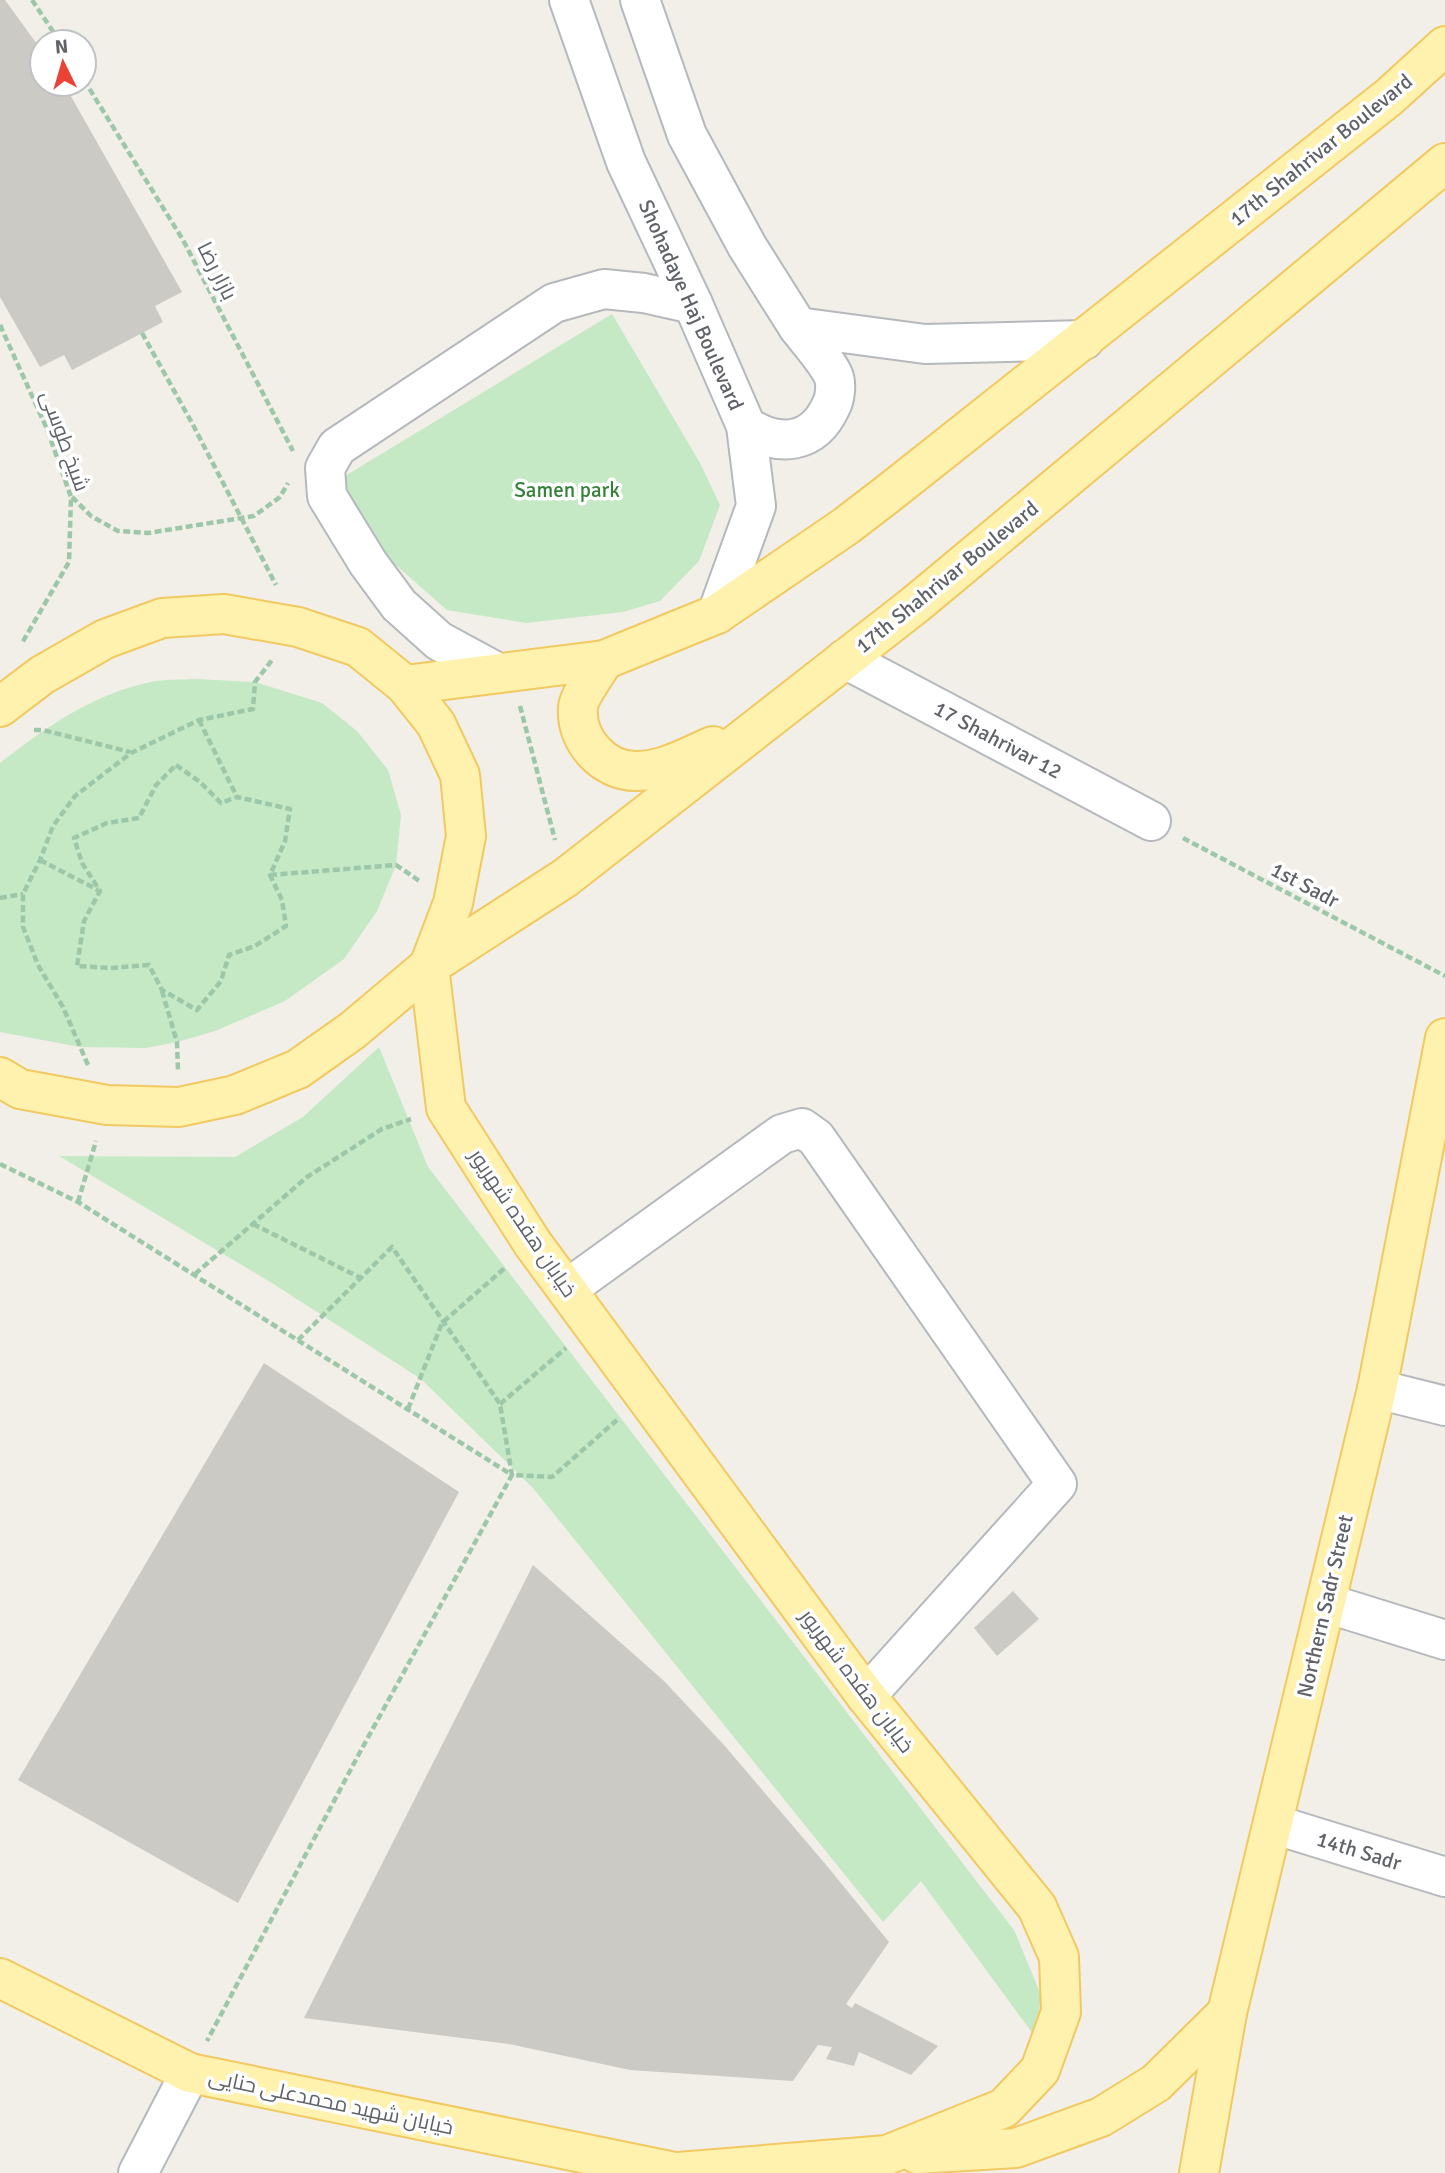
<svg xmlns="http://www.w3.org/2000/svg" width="1445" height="2173" font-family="Signika,Cairo,sans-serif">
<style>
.green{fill:#c5e8c5}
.building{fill:#cccac5}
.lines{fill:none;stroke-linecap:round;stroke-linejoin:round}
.minor-casing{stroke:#b5b8bc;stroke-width:42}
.major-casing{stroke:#f2c960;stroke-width:42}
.path{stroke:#9cc7a9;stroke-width:4.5;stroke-dasharray:7 3.5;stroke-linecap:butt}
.minor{stroke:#fff;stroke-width:38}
.major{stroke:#fff2af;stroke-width:38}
.labels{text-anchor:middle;stroke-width:7;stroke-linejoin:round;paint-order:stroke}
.street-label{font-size:21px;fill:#5f6368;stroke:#fff}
.park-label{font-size:21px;fill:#348238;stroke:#fff}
</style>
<rect width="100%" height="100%" fill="#f1efe8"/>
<g class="green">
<path d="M612 314 700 463 720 505 699 561 660 601 623 612 526 623 447 610 390 560 340 479Z"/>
<path d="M195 679 255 682 322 703 357 731 388 770 401 815 396 865 377 911 344 959 285 1001 215 1031 177 1042 146 1048 80 1047 0 1032V763C46 727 93 694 151 682 165 679 181 680 195 679Z"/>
<path d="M379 1047 428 1167 1014 1930 1041 1995 1036 2038 921 1881 883 1922 533 1488 421 1379 272 1283 59 1156 235 1157 303 1117Z"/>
</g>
<g class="building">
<path d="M0 0H5L42 51V84H64L182 292 155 306 163 322 72 370 64 355 40 367 0 297Z"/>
<path d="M264 1363 459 1492 238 1903 18 1780Z"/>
<path d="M533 1565 664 1681 724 1745 827 1866 889 1942 846 2004 852 2008 855 2003 938 2046 911 2075 859 2052 854 2066 826 2059 832 2047 818 2045 793 2081 630 2070 509 2044 304 2018Z"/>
<path d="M1013 1591 1039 1619 997 1656 974 1628Z"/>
</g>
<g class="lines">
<g class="minor-casing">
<g id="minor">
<path d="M569 0 626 162 693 304 746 426 756 506 717 614"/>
<path d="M640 0 687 135 747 246 798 327 925 344 1084 340"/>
<path d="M746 426C779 448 814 444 831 406 835 399 837 383 833 375 827 361 808 340 798 327"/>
<path d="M845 659 1151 821"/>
<path d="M498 673 439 641 399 605 368 563 327 496 325 468 337 447 554 303 604 289 644 293 693 304"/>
<path d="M567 1289 782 1134 802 1128 816 1138 1057 1484 866 1696"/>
<path d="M1377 1389 1445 1406"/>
<path d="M1326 1603 1445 1640"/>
<path d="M1273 1824 1445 1877"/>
<path d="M138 2173 190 2073"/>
</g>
</g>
<g class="major-casing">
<g id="major">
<path d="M604 660C597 672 579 696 578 707 575 740 604 772 637 771 664 771 689 756 713 746"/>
<path d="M405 685 604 660 717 614 846 526 889 493 1389 97 1445 46"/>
<path d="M0 707 42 675 105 639 162 618 224 614 298 627 358 647 405 685 436 724 460 775 466 836 453 903 429 966 353 1030 298 1069 235 1095 179 1107 107 1105 20 1089 0 1077"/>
<path d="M0 1978 190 2073 680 2173"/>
<path d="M917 2154 1016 2148 1101 2117 1156 2083 1227 2013"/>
<path d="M678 2172 887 2155 1004 2108 1040 2070 1061 2012 1059 1957 1037 1907 866 1696 533 1244 446 1108 429 966 565 878 916 604 1445 163"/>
<path d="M1199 2173 1227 2013 1377 1389 1445 1038"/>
</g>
</g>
<g class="path">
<path d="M32 0 60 42"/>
<path d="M84 80 183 240 293 451"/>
<path d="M0 325 47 429 71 497 69 562 22 643"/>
<path d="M142 333 192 423 276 585"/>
<path d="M72 497 91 516 118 531 148 533 254 516 280 497 288 483"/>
<path d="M520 706 555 840"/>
<path d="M199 720 237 797"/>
<path d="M34 730H43L130 752"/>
<path d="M176 765 200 782 221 803 237 797 290 809 285 841 270 875 282 900 286 926 255 946 229 955 221 981 197 1010 162 990 149 965 110 968 77 966 84 921 100 891 82 863 74 838 107 823 139 818 156 785Z"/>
<path d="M1183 838 1445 976"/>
<path d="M40 860 98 890"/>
<path d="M270 875 396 865 421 882"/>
<path d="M0 898 23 894"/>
<path d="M162 991 177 1042 178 1071"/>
<path d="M88 1065 63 1007 38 965 23 927V894L40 860 53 826 75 796 131 753 199 720 253 709 255 682 272 660"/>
<path d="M0 1164 78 1202 512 1475 360 1752 207 2041"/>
<path d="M78 1202 96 1141"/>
<path d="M253 1224 361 1278"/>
<path d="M195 1274 307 1177 382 1129 411 1119"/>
<path d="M298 1340 392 1247 500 1404 512 1475 552 1477 617 1420"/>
<path d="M500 1404 566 1348"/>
<path d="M408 1409 442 1323 506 1267"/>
</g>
<use href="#minor" class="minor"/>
<use href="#major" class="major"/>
</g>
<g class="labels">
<g class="street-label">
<text transform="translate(1321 150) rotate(-39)" y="7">17th Shahrivar Boulevard</text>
<text transform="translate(217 271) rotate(63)" y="7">بازار رضا</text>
<text transform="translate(691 305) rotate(66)" y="7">Shohadaye Haj Boulevard</text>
<text transform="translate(65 441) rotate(70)" y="7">شیخ طوسی</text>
<text transform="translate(947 577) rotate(-39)" y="7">17th Shahrivar Boulevard</text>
<text transform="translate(998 740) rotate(28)" y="7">17 Shahrivar 12</text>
<text transform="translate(1305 885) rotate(28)" y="7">1st Sadr</text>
<text transform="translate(523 1223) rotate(56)" y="7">خیابان هفده شهریور</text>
<text transform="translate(1325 1606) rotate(-77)" y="7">Northern Sadr Street</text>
<text transform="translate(857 1681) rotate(53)" y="7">خیابان هفده شهریور</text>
<text transform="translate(1359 1851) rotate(17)" y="7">14th Sadr</text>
<text transform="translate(331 2102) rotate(12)" y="7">خیابان شهید محمدعلی حنایی</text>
</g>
<g class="park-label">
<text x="567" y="497">Samen park</text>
</g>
</g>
<g transform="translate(63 63) rotate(355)"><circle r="33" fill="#ffffff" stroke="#bfc1c3" stroke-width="2"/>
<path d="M0-5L12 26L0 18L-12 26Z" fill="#ea4335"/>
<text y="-10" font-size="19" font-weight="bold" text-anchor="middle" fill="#5f6368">N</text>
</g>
</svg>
